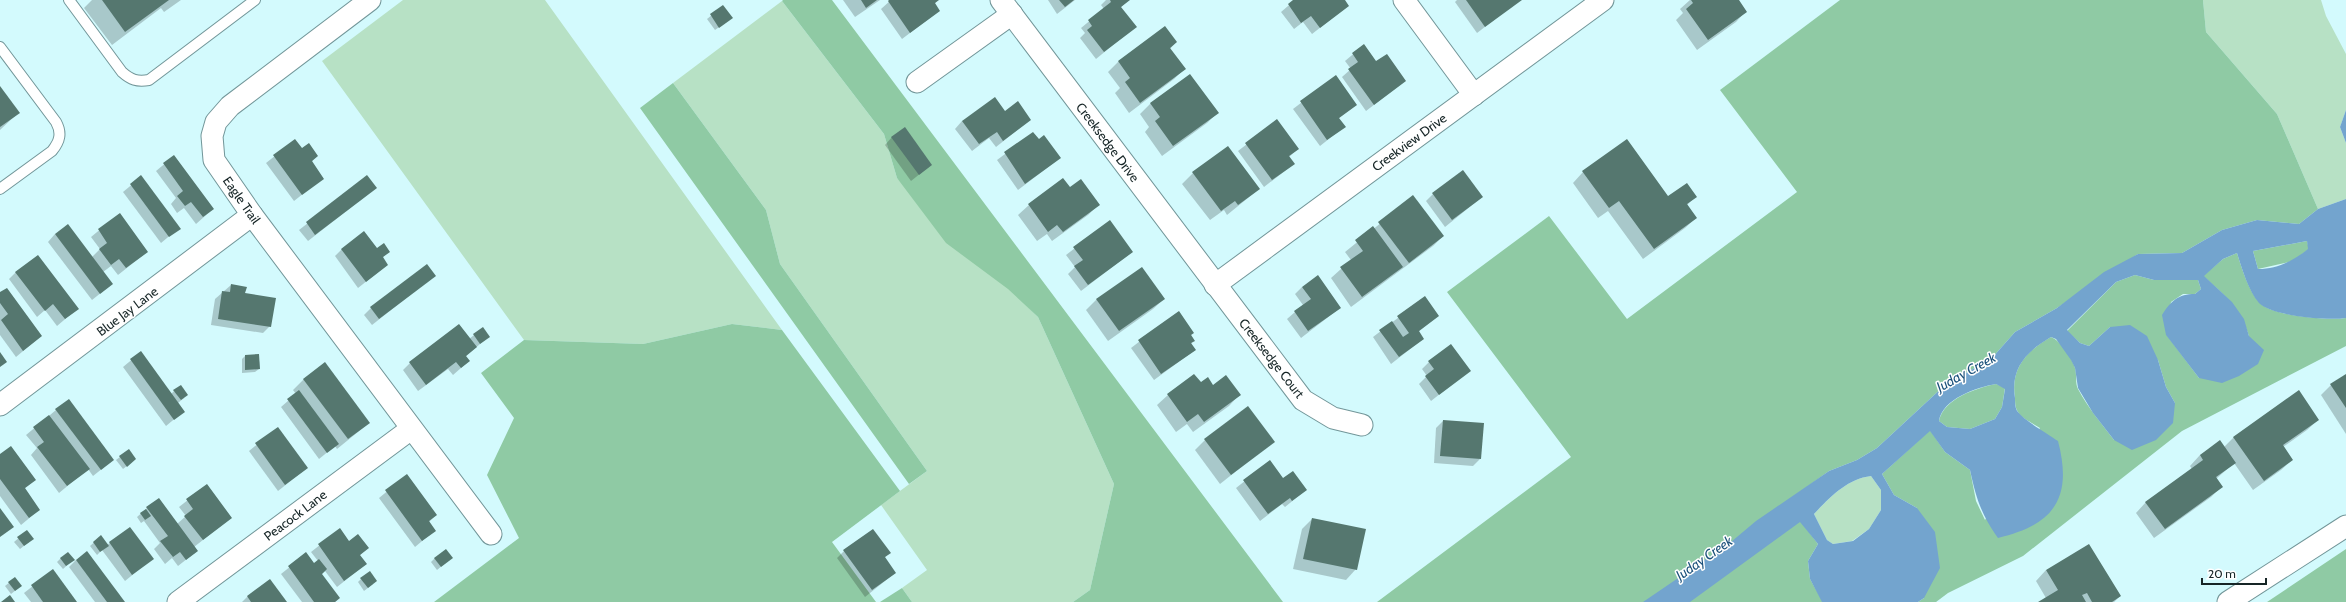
<svg xmlns="http://www.w3.org/2000/svg" width="2346" height="602" font-family="Cabin,sans-serif">
<style>
.green{fill:#b7e1c5}
.forest{fill:#8fcaa4}
.water{fill:#73a4ce;fill-rule:evenodd}
.shadow{fill:#0003}
.building{fill:#55776f}
.lines{fill:none;stroke-linecap:round;stroke-linejoin:round}
.lane-casing{stroke:#729699;stroke-width:12}
.street-casing{stroke:#729699;stroke-width:23}
.lane{stroke:#fff;stroke-width:10}
.street{stroke:#fff;stroke-width:21}
.labels{text-anchor:middle;stroke-width:3;stroke-linejoin:round;paint-order:stroke}
.street-label{font-size:13px;fill:#162526;stroke:#fff}
.water-label{font-size:14px;font-style:italic;fill:#1b517b;stroke:#fff}
</style>
<rect width="100%" height="100%" fill="#d3fafd"/>
<g class="green">
<path d="M403 0H545L782 330 732 324 643 344 524 340 322 61Z"/>
<path d="M2203 0H2321L2326 16 2346 54V110L2340 127 2346 143V199L2318 209 2277 114 2206 32Z"/>
<path d="M782 1 884 134 897 178 1038 317 1114 484 1090 590 1073 602H912L902 588 927 570 881 505 927 471 780 264 766 210 673 83Z"/>
<path d="M1871 476 1881 490V510L1869 529 1852 541 1833 544 1827 540 1814 514C1830 497 1847 479 1871 476Z"/>
</g>
<g class="forest">
<path d="M783 0H832L1283 602H1073L1090 590 1114 484 1038 317 1008 289 946 243 897 178 884 134 782 1Z"/>
<path d="M1840 0H2203L2206 32 2277 114 2318 209 2299 224 2257 220 2222 230 2182 253 2138 254 2057 308 2015 332 1992 358 1945 385 1877 448 1857 460 1829 471 1786 502 1818 544 1808 561 1810 579 1823 602H1377L1571 457 1447 292 1549 216 1627 319 1797 192 1720 90Z"/>
<path d="M673 83 766 210 780 264 927 471 909 484 640 108Z"/>
<path d="M2307 241 2309 249 2293 261 2258 269 2253 251Z"/>
<path d="M2237 253C2242 269 2248 290 2260 303 2271 316 2330 321 2346 318V346L2182 431 2023 556 1948 593 1936 602H1918L1924 598 1917 508 1894 495 1882 474 1930 430 1945 452 1970 470 1976 501 1985 520 2040 428C2033 423 2022 419 2018 412 2015 408 2015 401 2015 397 2010 368 2028 350 2051 337 2061 341 2072 358 2075 368 2077 375 2075 383 2078 389 2088 408 2102 424 2114 440L2175 403 2166 387 2158 360 2110 327 2089 346 2080 343 2067 331 2116 282 2135 275 2154 280H2198L2201 289 2195 294H2183L2171 302 2166 334 2199 378 2249 336C2241 309 2224 294 2203 276L2223 259Z"/>
<path d="M732 324 782 330 900 491 832 542 876 602H434L519 538 487 475 514 418 481 373 524 340 643 344Z"/>
<path d="M1996 384 2005 388 2002 407 1995 419 1970 429 1947 427 1939 421C1943 399 1976 388 1996 384Z"/>
<path d="M2346 549V602H2267L2276 596Z"/>
<path d="M902 588 912 602H880Z"/>
</g>
<g class="water">
<path d="M2346 110V143L2340 127Z"/>
<path d="M2346 199V318C2329 321 2271 316 2259 303 2248 290 2242 269 2237 253L2223 259 2204 276 2232 302 2244 319 2249 336 2264 350 2258 364 2239 376 2222 383 2199 378 2166 335 2162 315C2171 301 2178 294 2195 294L2201 289 2198 280H2154L2135 275 2116 282 2067 330 2080 343 2089 346 2110 327 2130 325 2147 336 2158 360 2166 387 2175 403 2173 423 2156 440 2132 450 2114 440 2093 413 2078 388 2075 368 2071 360 2056 339 2051 337C2027 351 2010 368 2015 398 2015 402 2015 409 2018 412 2025 421 2048 434 2058 441 2073 498 2054 525 1998 538 1981 514 1976 498 1970 470L1945 452 1930 431 1882 474 1894 495 1917 508 1935 532 1940 568 1924 598 1918 602H1822L1810 579 1808 561 1818 544 1800 522 1690 602H1643L1731 542 1756 521 1829 471 1857 460 1877 448 1945 385 1992 358 2015 332 2057 308 2104 272 2138 254 2182 253 2222 230 2257 220 2299 224 2318 209ZM2307 241 2308 249C2293 261 2277 269 2258 269L2253 251ZM1996 384 2005 389 2002 407 1995 419 1970 429 1947 427 1939 421C1942 399 1977 387 1996 384ZM1871 476 1881 490V510L1869 529 1853 541 1833 544 1827 540 1814 514C1830 497 1847 479 1871 476Z"/>
</g>
<g class="shadow">
<path d="M92 0H181L164 12 161 8 112 45 84 8Z"/>
<path d="M843 0H880L855 17Z"/>
<path d="M891 0H938L934 4 939 11 902 39 881 9Z"/>
<path d="M1048 0H1075L1057 14Z"/>
<path d="M1106 0H1128L1120 8 1135 27 1096 59 1080 38 1085 33 1081 28 1104 9 1101 5Z"/>
<path d="M1295 0H1344L1348 6 1312 34 1303 22 1294 29 1281 12Z"/>
<path d="M1457 0H1520L1477 33 1455 2Z"/>
<path d="M1690 0H1738L1746 11 1736 22 1697 50 1676 20 1683 13 1680 9Z"/>
<path d="M723 6 728 21 715 30 707 19Z"/>
<path d="M1165 27 1176 42 1170 49 1184 69 1174 79 1129 113 1115 93 1120 88 1108 72 1118 62Z"/>
<path d="M1364 45 1376 62 1405 81 1366 111 1342 77 1351 69 1345 61Z"/>
<path d="M1190 75 1217 113 1207 123 1162 156 1145 132 1149 127 1140 114 1150 104Z"/>
<path d="M1335 77 1356 105 1338 119 1344 127 1320 146 1293 109Z"/>
<path d="M0 88 18 113 0 130Z"/>
<path d="M1005 112 1030 120 996 147 989 138 972 151 955 129 962 121Z"/>
<path d="M1277 121 1298 149 1289 157 1294 164 1264 187 1238 151Z"/>
<path d="M1033 133 1038 141 1060 158 1018 190 997 160Z"/>
<path d="M892 137 931 165 911 181 885 145Z"/>
<path d="M295 140 302 150 317 156 311 162 323 178 294 201 266 163Z"/>
<path d="M174 156 213 209 196 224 184 208 177 213 171 204 176 198 156 171Z"/>
<path d="M1583 172 1668 197 1696 196 1687 205 1696 218 1685 228 1643 259 1608 211 1598 218 1573 183Z"/>
<path d="M1193 173 1259 189 1227 215 1224 210 1210 220 1182 184Z"/>
<path d="M141 177 179 228 161 243 123 192Z"/>
<path d="M367 177 376 188 308 241 299 230Z"/>
<path d="M1070 188 1098 205 1088 215 1052 241 1047 234 1037 241 1018 215 1029 205Z"/>
<path d="M1433 194 1482 197 1445 227 1426 201Z"/>
<path d="M1413 197 1443 236 1433 246 1351 307 1331 278 1351 260 1345 252Z"/>
<path d="M119 214 147 252 118 275 111 266 103 272 112 284 92 300 48 242 55 234 92 257 100 249 91 237Z"/>
<path d="M1110 221 1132 252 1081 291 1068 274 1075 267 1066 255Z"/>
<path d="M342 249 389 251 382 258 387 265 358 288 335 256Z"/>
<path d="M1142 268 1164 299 1153 309 1108 341 1086 310 1096 300Z"/>
<path d="M16 272 77 309 57 326 45 310 37 317 9 279Z"/>
<path d="M434 276 372 325 364 315 371 308Z"/>
<path d="M231 285 244 294 270 326 263 333 211 325 215 299Z"/>
<path d="M1302 287 1340 308 1301 338 1287 319 1303 305 1295 294Z"/>
<path d="M0 294 41 336 16 357 0 335Z"/>
<path d="M1424 298 1438 316 1418 332 1423 339 1391 364 1373 337Z"/>
<path d="M1178 312 1194 340 1191 344 1195 350 1154 380 1131 348Z"/>
<path d="M483 328 487 338 465 357 469 361 453 375 448 369 418 391 403 370 410 363 469 339Z"/>
<path d="M141 352 171 394 174 391 184 398 178 403 184 411 166 426 123 367Z"/>
<path d="M258 355 259 369 255 372 242 373V359L245 356Z"/>
<path d="M1429 362 1469 371 1431 401 1419 384 1427 376 1422 369Z"/>
<path d="M2346 375V434L2321 395 2331 385Z"/>
<path d="M304 379 369 423 337 449 335 446 319 459 281 407 296 394 293 390Z"/>
<path d="M1201 383 1239 395 1229 406 1193 432 1187 424 1176 432 1157 405 1168 395Z"/>
<path d="M56 410 113 460 93 476 88 469 59 493 31 455 37 448 26 435Z"/>
<path d="M2318 420 2307 430 2283 447 2292 460 2281 470 2253 490 2234 463 2216 479 2221 487 2211 497 2154 538 2136 513 2146 502 2192 469 2190 466 2200 455 2220 442 2224 447 2234 437Z"/>
<path d="M1443 421 1480 459 1473 466 1434 463 1436 428Z"/>
<path d="M277 428 307 468 278 491 249 451Z"/>
<path d="M1205 440 1273 442 1220 484 1195 450Z"/>
<path d="M129 450 132 462 123 469 116 460Z"/>
<path d="M0 456 35 480 24 489 39 510 21 525 0 496Z"/>
<path d="M1270 461 1283 479 1306 490 1285 507 1282 504 1260 521 1236 488Z"/>
<path d="M407 475 436 515 428 523 434 531 415 547 379 498Z"/>
<path d="M207 485 231 518 194 547 197 551 178 566 172 558 165 564 154 549 160 543 144 521 141 523 137 517 147 508 177 524 186 516 179 507Z"/>
<path d="M1312 519 1356 569 1346 580 1293 569 1302 529Z"/>
<path d="M130 528 152 559 125 581 102 550 97 555 90 546 101 536 107 545Z"/>
<path d="M340 529 349 542 367 548 359 556 366 564 337 587 325 571 321 574 339 598 335 602H302L281 574 306 554 313 564 318 561 311 552Z"/>
<path d="M27 531 29 542 20 549 14 542Z"/>
<path d="M844 551 889 553 884 558 895 573 865 597 837 558Z"/>
<path d="M61 558 73 560 63 569 57 562Z"/>
<path d="M435 558 448 561 437 570 431 562Z"/>
<path d="M76 560 123 602H95L69 567Z"/>
<path d="M2046 570 2120 596 2114 602H2040L2046 598 2036 581Z"/>
<path d="M52 571 75 602H31L24 593Z"/>
<path d="M15 578 21 586 11 594 5 586Z"/>
<path d="M361 579 373 584 364 591 358 582Z"/>
<path d="M269 580 286 602H242L247 597Z"/>
</g>
<g class="building">
<path d="M102 0H169L125 32Z"/>
<path d="M861 0H877L866 8Z"/>
<path d="M889 0H939L935 3 940 11 910 33 888 1Z"/>
<path d="M1059 0H1074L1065 7Z"/>
<path d="M1110 0H1130L1121 7 1137 27 1104 52 1087 30 1092 26 1088 20 1111 2Z"/>
<path d="M1293 0H1345L1349 6 1320 28 1311 16 1301 23 1288 4Z"/>
<path d="M1466 0H1522L1485 27Z"/>
<path d="M1691 0H1739L1747 12 1708 40 1686 9 1693 3Z"/>
<path d="M723 5 733 18 719 28 710 14Z"/>
<path d="M1165 26 1177 42 1170 48 1186 69 1140 103 1125 82 1130 78 1118 61Z"/>
<path d="M1364 44 1376 61 1387 54 1406 81 1374 105 1348 69 1358 62 1352 53Z"/>
<path d="M1190 74 1219 113 1173 146 1155 121 1160 117 1150 103Z"/>
<path d="M1336 75 1357 105 1339 118 1346 127 1327 140 1300 101Z"/>
<path d="M0 86 20 113 0 127Z"/>
<path d="M995 97 1005 111 1018 101 1031 120 1003 141 997 132 979 144 962 121Z"/>
<path d="M1277 119 1299 149 1289 156 1295 164 1272 180 1245 143Z"/>
<path d="M905 127 932 165 919 175 891 137Z"/>
<path d="M1033 132 1039 139 1044 135 1061 158 1025 184 1004 152Z"/>
<path d="M295 139 302 148 309 143 318 156 312 161 324 179 302 195 273 155Z"/>
<path d="M1627 139 1668 196 1687 183 1697 197 1687 204 1697 218 1654 249 1619 201 1609 208 1582 171Z"/>
<path d="M1228 146 1260 189 1238 205 1235 201 1221 211 1192 172Z"/>
<path d="M174 155 214 209 203 217 191 202 185 206 177 196 183 191 163 163Z"/>
<path d="M1463 170 1483 197 1452 220 1432 193Z"/>
<path d="M141 175 181 229 169 237 130 184Z"/>
<path d="M367 175 377 188 315 235 306 222Z"/>
<path d="M1063 178 1070 187 1081 179 1100 205 1063 232 1057 225 1048 232 1028 204Z"/>
<path d="M1413 195 1444 236 1409 263 1378 222Z"/>
<path d="M120 213 148 252 126 268 119 259 111 265 99 249 107 243 98 229Z"/>
<path d="M1110 220 1133 252 1088 285 1074 266 1083 260 1073 247Z"/>
<path d="M68 224 113 284 100 294 55 234Z"/>
<path d="M1373 226 1403 267 1362 297 1340 267 1363 251 1355 240Z"/>
<path d="M364 231 377 248 384 243 390 252 383 257 388 265 366 282 341 249Z"/>
<path d="M38 255 79 309 65 319 53 304 45 311 15 272Z"/>
<path d="M427 264 436 276 379 319 370 307Z"/>
<path d="M1142 267 1165 299 1119 331 1096 299Z"/>
<path d="M1318 275 1341 308 1308 331 1294 311 1311 299 1302 287Z"/>
<path d="M231 284 247 287 245 293 276 298 271 327 218 319 222 291 230 292Z"/>
<path d="M7 288 42 336 23 351 1 320 8 314 0 303V292Z"/>
<path d="M1425 296 1439 316 1419 331 1424 339 1399 357 1379 330 1392 321 1403 337 1409 333 1397 316Z"/>
<path d="M1179 311 1194 333 1191 335 1195 341 1191 343 1196 350 1161 374 1138 340Z"/>
<path d="M459 324 477 347 466 356 470 361 461 368 456 362 426 385 409 362Z"/>
<path d="M483 327 490 337 480 344 473 334Z"/>
<path d="M1451 344 1471 371 1439 395 1425 376 1434 369 1428 361Z"/>
<path d="M141 351 185 412 174 420 130 359Z"/>
<path d="M0 352 7 362 0 367Z"/>
<path d="M259 354 260 369 245 370V355Z"/>
<path d="M325 362 370 423 348 439 303 379Z"/>
<path d="M1194 374 1201 382 1208 377 1213 385 1226 375 1241 395 1204 422 1198 414 1187 422 1167 394Z"/>
<path d="M2346 374V408L2330 384Z"/>
<path d="M181 385 188 395 181 400 173 390Z"/>
<path d="M299 390 339 444 327 453 287 399Z"/>
<path d="M2299 390 2319 420 2283 445 2293 460 2264 481 2233 437Z"/>
<path d="M69 399 114 460 101 470 55 409Z"/>
<path d="M1248 406 1275 442 1231 475 1204 439Z"/>
<path d="M49 415 90 469 67 486 37 447 44 442 33 427Z"/>
<path d="M1443 420 1484 423 1481 459 1440 456Z"/>
<path d="M278 427 308 468 285 485 255 443Z"/>
<path d="M2220 440 2236 463 2216 477 2223 487 2165 529 2145 502 2203 460 2200 455Z"/>
<path d="M11 446 36 480 25 488 40 510 29 518 0 479V454Z"/>
<path d="M129 449 136 459 127 467 119 456Z"/>
<path d="M1270 460 1283 478 1293 471 1307 490 1292 501 1290 498 1268 514 1243 480Z"/>
<path d="M407 474 437 515 429 521 436 531 422 541 385 490Z"/>
<path d="M207 484 232 518 203 540 184 516 193 509 186 499Z"/>
<path d="M159 498 198 551 186 560 180 552 173 557 160 541 168 536 146 507Z"/>
<path d="M0 508 14 527 0 537Z"/>
<path d="M146 509 151 516 145 520 140 513Z"/>
<path d="M1312 518 1366 529 1357 570 1303 559Z"/>
<path d="M130 527 154 559 132 575 109 542Z"/>
<path d="M340 528 349 541 358 534 369 548 360 555 367 564 344 581 318 544Z"/>
<path d="M873 529 891 553 885 557 896 573 872 590 843 550Z"/>
<path d="M27 530 34 539 24 546 17 537Z"/>
<path d="M101 535 109 546 100 552 93 542Z"/>
<path d="M2089 544 2121 596 2112 602H2092L2087 593 2082 595 2086 602H2038L2058 590 2046 570Z"/>
<path d="M446 549 453 558 441 567 434 558Z"/>
<path d="M87 551 125 602H107L76 560Z"/>
<path d="M68 552 75 560 66 566 60 558Z"/>
<path d="M306 552 314 563 319 559 327 569 322 574 340 598 335 602H314L288 566Z"/>
<path d="M53 569 77 602H43L31 585Z"/>
<path d="M370 571 377 581 368 588 360 578Z"/>
<path d="M15 577 22 586 15 591 8 582Z"/>
<path d="M270 579 287 602H251L247 596Z"/>
<path d="M10 595 15 602H1Z"/>
</g>
<g class="lines">
<g class="lane-casing">
<g id="lane">
<path d="M69 0 122 72C131 80 137 82 149 80L255 0"/>
<path d="M0 47 56 122C62 133 60 141 52 151L0 189"/>
</g>
</g>
<g class="street-casing">
<g id="street">
<path d="M370 0 230 106 216 122 212 136 214 160 252 215 491 534"/>
<path d="M1001 0 1303 400 1333 418 1362 425"/>
<path d="M1404 0 1474 95"/>
<path d="M917 82 1012 14"/>
<path d="M1215 285 1603 0"/>
<path d="M0 405 252 215"/>
<path d="M178 602 411 429"/>
<path d="M2228 602 2346 526"/>
</g>
</g>
<use href="#lane" class="lane"/>
<use href="#street" class="street"/>
</g>
<g class="labels">
<g class="street-label">
<text transform="translate(1108 142) rotate(53)" y="5">Creeksedge Drive</text>
<text transform="translate(1409 142) rotate(-36)" y="5">Creekview Drive</text>
<text transform="translate(242 200) rotate(55)" y="5">Eagle Trail</text>
<text transform="translate(127 311) rotate(-37)" y="5">Blue Jay Lane</text>
<text transform="translate(1272 358) rotate(52)" y="5">Creeksedge Court</text>
<text transform="translate(295 515) rotate(-37)" y="5">Peacock Lane</text>
</g>
<g class="water-label">
<text transform="translate(1966 372) rotate(-29)" y="5">Juday Creek</text>
<text transform="translate(1704 558) rotate(-35)" y="5">Juday Creek</text>
</g>
</g>
<path d="M2202 578v6h64v-6" fill="none" stroke="#162526" stroke-width="2"/>
<text x="2208" y="578" font-size="12" fill="#162526" stroke="#ffffff" stroke-width="3" paint-order="stroke">20 m</text>
</svg>
